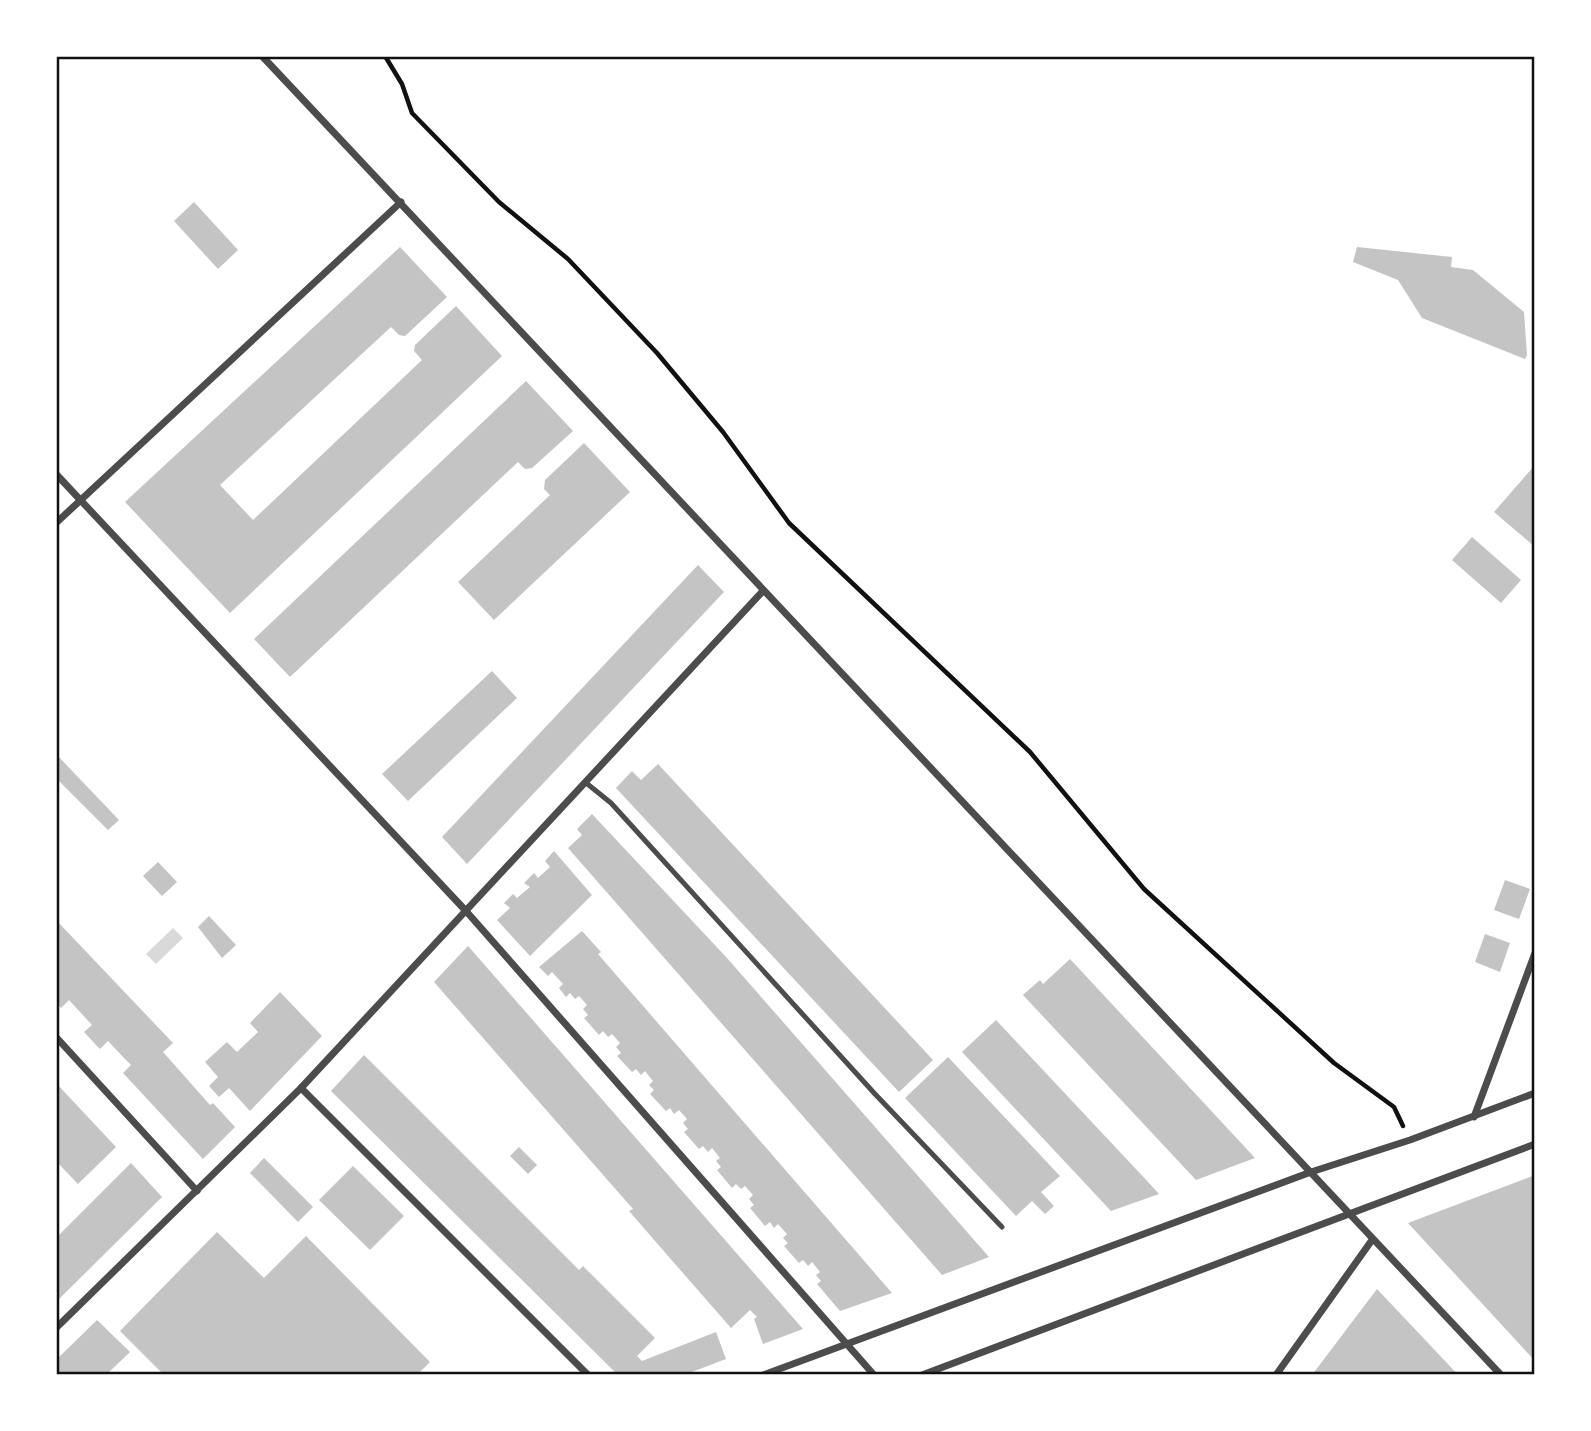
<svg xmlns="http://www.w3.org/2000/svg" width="1591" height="1431" font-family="'IBM Plex Sans',sans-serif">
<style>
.water{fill:#d9d9d9}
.building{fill:#c4c4c4}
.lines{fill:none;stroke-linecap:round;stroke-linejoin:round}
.path{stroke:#111;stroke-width:4.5}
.service{stroke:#4c4c4c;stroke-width:5}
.minor{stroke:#4c4c4c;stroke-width:7}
.neatline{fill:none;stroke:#111;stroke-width:2.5}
</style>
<rect width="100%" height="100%" fill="#fff"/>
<path class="water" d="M173 928 183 938 156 964 146 954Z"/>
<g class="building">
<path d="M194 202 238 250 218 269 174 221Z"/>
<path d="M400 247 447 297 405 336 399 335 391 327 220 485 253 520 422 360 414 351 415 345 456 306 502 356 230 613 125 502Z"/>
<path d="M1357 247 1452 257 1451 267 1473 270 1524 312 1527 355 1525 359 1422 318 1398 280 1353 262Z"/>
<path d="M526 381 573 431 532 468 525 469 518 462 290 677 254 639Z"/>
<path d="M584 443 630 492 494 620 458 582 550 495 544 489 545 480Z"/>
<path d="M1535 465V547L1494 512Z"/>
<path d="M1472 537 1521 580 1501 603 1452 560Z"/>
<path d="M698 565 724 592 467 864 442 837Z"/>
<path d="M492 671 517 698 408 801 382 774Z"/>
<path d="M56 754 119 820 108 830 56 778Z"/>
<path d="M658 764 933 1060 899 1092 616 788 632 771 641 780Z"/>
<path d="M592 814 727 958 989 1257 942 1275 568 848 582 835 577 829Z"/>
<path d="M554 851 592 895 530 956 497 920 510 908 504 903 513 894 517 898 530 887 524 883 534 873 538 878 550 867 545 861Z"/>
<path d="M158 862 177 882 162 896 143 876Z"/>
<path d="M1505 880 1530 889 1519 919 1494 910Z"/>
<path d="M209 916 236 945 222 958 198 927Z"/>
<path d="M56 920 173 1043 163 1052 210 1105 213 1103 235 1127 203 1159 123 1073 131 1065 125 1059 108 1041 100 1049 97 1046 84 1032 92 1025 69 1000 61 1008 56 1002Z"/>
<path d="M582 931 601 952 598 954 892 1293 840 1311 817 1284 821 1281 816 1275 820 1272 812 1262 808 1266 803 1260 799 1263 784 1246 788 1243 783 1238 787 1234 778 1224 774 1228 770 1222 765 1226 750 1208 754 1205 749 1199 753 1195 745 1186 741 1189 736 1184 732 1188 717 1170 721 1167 716 1161 720 1158 712 1148 708 1152 703 1146 699 1149 684 1132 688 1129 683 1123 687 1119 679 1110 674 1114 670 1108 666 1111 650 1094 654 1090 649 1085 653 1081 645 1071 641 1075 636 1069 632 1072 617 1056 621 1053 616 1047 620 1043 612 1034 608 1037 603 1031 599 1035 584 1018 588 1015 583 1009 587 1005 579 996 575 999 570 993 566 997 559 988 563 984 552 972 548 976 539 967Z"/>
<path d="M1485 934 1510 943 1500 972 1475 962Z"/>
<path d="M468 946 753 1272 803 1329 763 1344 754 1319 757 1317 750 1310 731 1328 662 1249 629 1211 633 1209 434 982Z"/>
<path d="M1070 959 1164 1060 1255 1158 1196 1180 1023 995 1040 980 1043 984Z"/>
<path d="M280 992 322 1036 250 1111 229 1088 219 1097 209 1086 218 1077 205 1062 227 1042 237 1052 258 1032 250 1023Z"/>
<path d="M996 1020 1149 1183 1159 1194 1111 1211 962 1052Z"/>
<path d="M364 1055 579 1270 583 1266 655 1338 637 1356 642 1361 716 1332 726 1359 684 1375H618L331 1091Z"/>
<path d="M948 1057 1060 1176 1041 1192 1054 1206 1045 1214 1032 1201 1016 1216 905 1098Z"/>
<path d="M56 1083 116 1147 78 1184 56 1161Z"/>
<path d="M519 1147 537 1165 528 1174 510 1156Z"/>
<path d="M264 1158 313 1207 298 1222 250 1173Z"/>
<path d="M131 1163 162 1197 58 1300 56 1238Z"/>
<path d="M353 1166 404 1216 370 1250 319 1200Z"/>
<path d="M1535 1175V1361L1408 1223Z"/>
<path d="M217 1232 264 1278 306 1236 430 1362 417 1375H164L120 1331Z"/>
<path d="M1377 1289 1446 1362 1458 1375H1312Z"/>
<path d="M97 1320 130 1352 106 1375H56V1360Z"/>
</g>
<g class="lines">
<path class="path" d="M385 56 402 84 412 113 499 202 568 259 657 353 723 432 789 523 1030 752 1144 889 1334 1063 1394 1107 1403 1126"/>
<path class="service" d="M585 782 611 803 875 1094 1002 1227"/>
<g class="minor">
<path d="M262 56 1501 1375"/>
<path d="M56 474 466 911 874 1375"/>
<path d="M56 523 401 202"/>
<path d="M56 1037 197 1191"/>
<path d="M301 1088 588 1375"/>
<path d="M1474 1117 1535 953"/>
<path d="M56 1328 301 1088 763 591"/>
<path d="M763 1375 1311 1172 1410 1140 1535 1093"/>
<path d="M922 1375 1535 1144"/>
<path d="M1276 1375 1372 1240"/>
</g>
</g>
<rect width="1591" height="1431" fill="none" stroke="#ffffff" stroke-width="116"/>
<rect x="58" y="58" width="1475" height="1315" class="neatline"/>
</svg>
